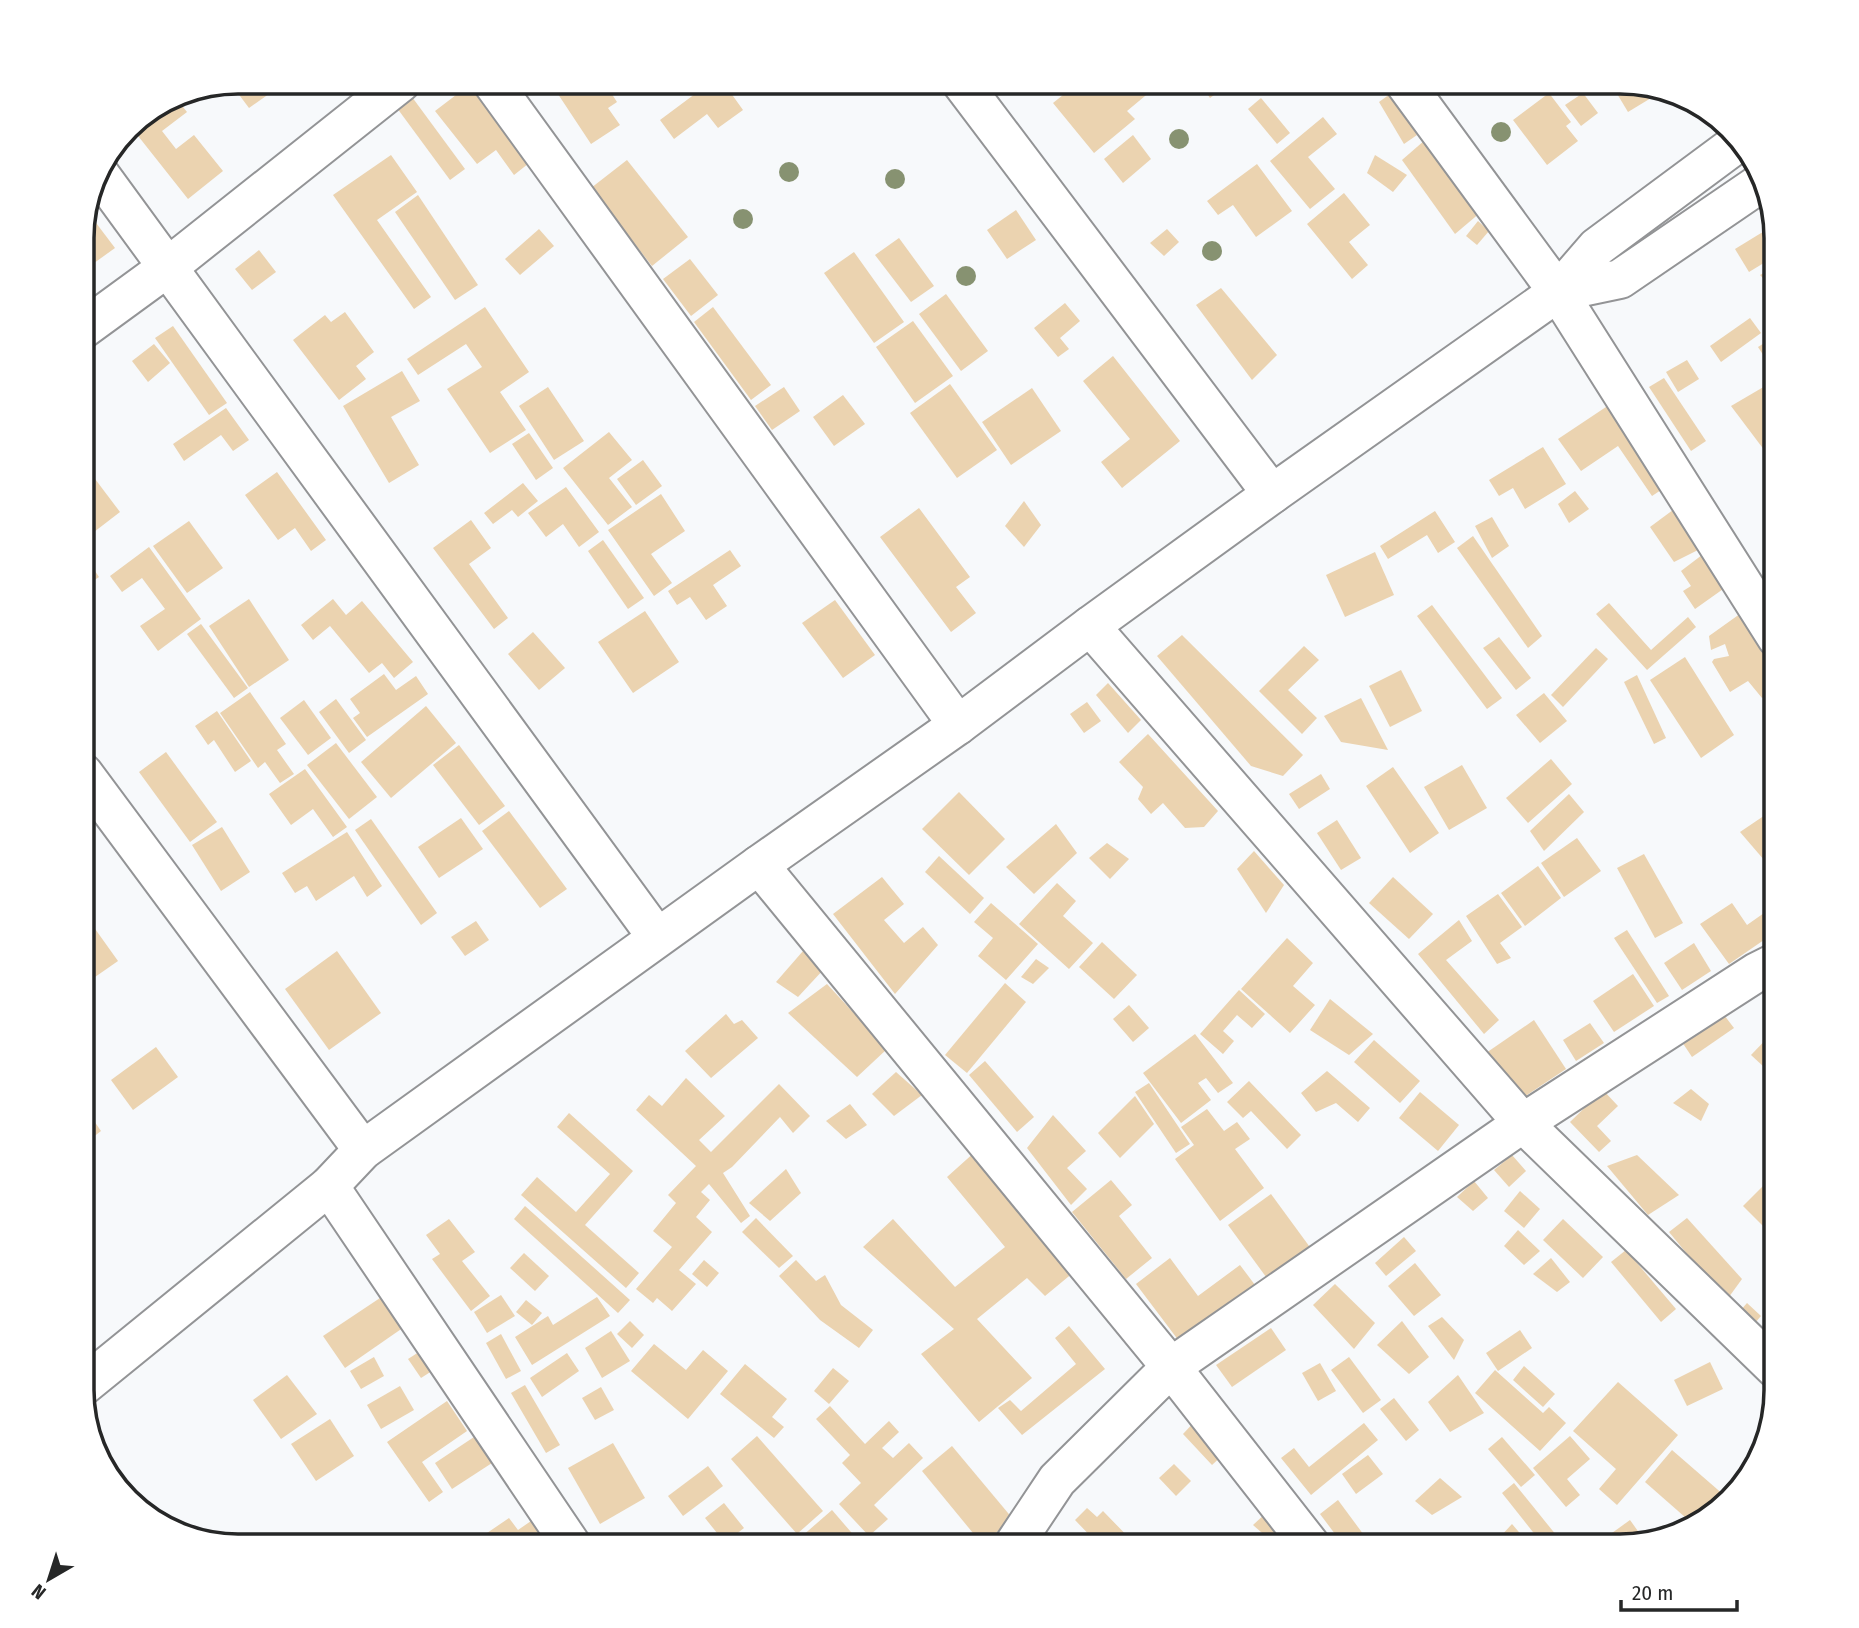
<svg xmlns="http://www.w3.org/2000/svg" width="1859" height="1628" font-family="'Fira Sans Condensed',sans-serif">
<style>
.building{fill:#ebd3b0}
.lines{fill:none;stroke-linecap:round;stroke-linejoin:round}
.minor-casing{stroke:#939496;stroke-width:42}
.minor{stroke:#fff;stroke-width:38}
.tree{fill:#879271}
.rim{fill:none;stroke:#262727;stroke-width:3.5}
</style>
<rect width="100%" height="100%" fill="#f7f9fb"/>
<g class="building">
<path d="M238 82H271L276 89 249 108 231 84Z"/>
<path d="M473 82 533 160 514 175 496 150 477 164 435 111Z"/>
<path d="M550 82H604L617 102 608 108 620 125 591 144Z"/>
<path d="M711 82H723L743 110 718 128 707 114 674 139 660 120Z"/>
<path d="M848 82H869L856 93Z"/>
<path d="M1098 82H1144L1151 91 1127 111 1135 119 1094 153 1053 103 1078 83 1086 92Z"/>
<path d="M1199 82H1232L1210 98Z"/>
<path d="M1610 82H1621L1651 88 1656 95 1628 112Z"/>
<path d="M1549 93 1571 122 1566 126 1578 141 1547 165 1513 120Z"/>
<path d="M1583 93 1598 113 1581 126 1565 105Z"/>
<path d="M1390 94 1417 135 1404 144 1379 102Z"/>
<path d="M175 97 187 112 162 131 176 149 194 135 223 171 188 199 131 127 135 121Z"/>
<path d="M412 97 465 169 450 180 397 108Z"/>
<path d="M1261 98 1290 133 1277 144 1248 109Z"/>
<path d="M1323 117 1337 134 1308 157 1335 189 1310 209 1270 161Z"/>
<path d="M1133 135 1151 159 1123 183 1104 159Z"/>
<path d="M1425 140 1481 212 1455 234 1402 160Z"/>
<path d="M391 155 417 192 377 220 431 297 414 309 333 195Z"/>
<path d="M1375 155 1407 175 1393 192 1367 173Z"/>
<path d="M627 160 688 237 652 266 591 188Z"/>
<path d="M1257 164 1292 211 1256 237 1233 205 1218 215 1207 201Z"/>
<path d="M1344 193 1370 225 1349 242 1368 265 1352 279 1307 224Z"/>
<path d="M418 195 478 285 455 300 395 212Z"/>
<path d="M1016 210 1036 240 1007 259 987 230Z"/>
<path d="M87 211 115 248 83 271V228Z"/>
<path d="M1478 221 1489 231 1477 245 1466 236Z"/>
<path d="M539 229 554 246 520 275 505 259Z"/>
<path d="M1167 229 1179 242 1164 256 1150 243Z"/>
<path d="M1766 230 1777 248V255L1749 272 1735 249Z"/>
<path d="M899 238 934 286 911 302 875 255Z"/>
<path d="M259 250 276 272 252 290 235 269Z"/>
<path d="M854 252 904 322 874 343 824 273Z"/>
<path d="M690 259 718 295 691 316 663 279Z"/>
<path d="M1777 266V285L1772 288 1760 275Z"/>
<path d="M1221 288 1277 355 1252 380 1196 305Z"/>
<path d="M946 294 988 351 961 371 919 314Z"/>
<path d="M1065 303 1080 321 1060 338 1069 349 1058 357 1034 328Z"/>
<path d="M485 307 529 372 500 392 526 430 490 453 447 389 482 367 466 344 418 375 407 359Z"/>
<path d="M713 307 771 385 751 400 694 322Z"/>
<path d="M345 312 374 352 356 366 366 379 339 400 293 340 325 315 331 322Z"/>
<path d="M1750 318 1761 333 1721 362 1710 346Z"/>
<path d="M913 321 953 376 915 403 876 347Z"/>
<path d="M173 326 227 403 209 415 155 338Z"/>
<path d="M1772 338 1777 344V376L1758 347Z"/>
<path d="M154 344 170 363 148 382 132 361Z"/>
<path d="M1113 356 1180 441 1122 488 1101 462 1130 439 1083 381Z"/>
<path d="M1687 360 1699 379 1678 392 1666 372Z"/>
<path d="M402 371 420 401 391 417 419 465 389 483 343 406Z"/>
<path d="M1664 378 1706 441 1691 451 1649 387Z"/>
<path d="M1772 382 1777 389V467L1731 406Z"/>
<path d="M950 384 997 450 957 478 910 413Z"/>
<path d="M548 387 584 441 554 460 519 406Z"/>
<path d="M784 387 800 411 772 430 755 406Z"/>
<path d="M1032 388 1061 431 1011 465 982 422Z"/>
<path d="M843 395 865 424 834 446 813 417Z"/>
<path d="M1615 401 1670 484 1652 496 1618 446 1581 471 1558 439Z"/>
<path d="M226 408 249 440 233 451 221 435 184 461 173 444Z"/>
<path d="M609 432 632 460 609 478 632 507 608 525 563 468Z"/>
<path d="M529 433 553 468 536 480 512 444Z"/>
<path d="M1543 447 1566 484 1525 509 1513 488 1499 496 1489 480Z"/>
<path d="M643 460 662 486 636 505 617 479Z"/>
<path d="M83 463 120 512 94 532 83 518Z"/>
<path d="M277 472 326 540 311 551 295 528 278 540 245 495Z"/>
<path d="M523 483 538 501 518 517 512 510 493 524 484 513Z"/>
<path d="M566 487 599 532 579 547 563 524 546 537 528 513Z"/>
<path d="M1575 491 1589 509 1569 523 1558 504Z"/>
<path d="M661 494 685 531 651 554 672 583 654 596 608 530Z"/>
<path d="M1024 501 1041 525 1024 547 1005 526Z"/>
<path d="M1677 507 1702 548 1674 562 1650 527Z"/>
<path d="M919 508 970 577 956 587 976 613 951 632 880 537Z"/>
<path d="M1435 511 1455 542 1438 553 1427 535 1388 559 1380 546Z"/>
<path d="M1492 517 1509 546 1492 558 1475 526Z"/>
<path d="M471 520 491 548 469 564 508 618 494 629 433 548Z"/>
<path d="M189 521 223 568 187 593 153 546Z"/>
<path d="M1473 536 1542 636 1528 648 1457 548Z"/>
<path d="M603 540 644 598 628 609 588 551Z"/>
<path d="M149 547 201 619 158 651 140 626 165 609 142 578 122 592 110 576Z"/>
<path d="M730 550 741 566 713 585 727 606 706 620 690 597 677 605 668 591Z"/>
<path d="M1375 552 1394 595 1345 617 1326 575Z"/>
<path d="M1702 555 1726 587 1695 609 1683 591 1691 586 1681 571Z"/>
<path d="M85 556 99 577 83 588V558Z"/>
<path d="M249 599 289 660 249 687 209 626Z"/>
<path d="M333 599 346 615 362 601 413 662 394 678 382 663 369 673 330 626 313 640 301 625Z"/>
<path d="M835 600 875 655 843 678 802 623Z"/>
<path d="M1609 603 1651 650 1688 617 1696 627 1647 670 1596 614Z"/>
<path d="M1432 605 1502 698 1487 709 1417 616Z"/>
<path d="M645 611 679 662 633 693 598 642Z"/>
<path d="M1744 611 1777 658V689L1762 698 1748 681 1730 692 1712 662 1714 659 1729 656 1725 644 1711 650 1709 636Z"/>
<path d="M201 624 248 688 234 698 187 634Z"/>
<path d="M533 632 565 668 539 690 508 654Z"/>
<path d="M1182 635 1303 755 1283 776 1251 766 1157 656Z"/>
<path d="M1499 637 1531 678 1516 690 1483 648Z"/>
<path d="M1304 646 1319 660 1288 690 1317 718 1302 734 1259 691Z"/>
<path d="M1596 648 1608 659 1563 707 1551 695Z"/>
<path d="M1685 657 1734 735 1701 758 1650 680Z"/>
<path d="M1401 670 1422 711 1390 727 1369 686Z"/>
<path d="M384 674 396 690 416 676 428 694 367 737 353 718 360 713 350 699Z"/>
<path d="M1637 675 1666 738 1654 744 1624 682Z"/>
<path d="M1108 683 1141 720 1128 733 1096 695Z"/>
<path d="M250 692 286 744 277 750 294 774 280 783 265 762 258 768 220 713Z"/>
<path d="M1544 693 1567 721 1540 743 1516 715Z"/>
<path d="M1361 698 1388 750 1341 742 1324 716Z"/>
<path d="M336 699 366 740 349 753 319 712Z"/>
<path d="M304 700 331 738 308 755 280 718Z"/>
<path d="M1087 702 1101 721 1084 733 1070 714Z"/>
<path d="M426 706 456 743 391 798 361 762Z"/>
<path d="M217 711 251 761 235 772 214 740 208 745 195 726Z"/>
<path d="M1148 734 1218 811 1204 827 1185 828 1163 803 1151 814 1138 799 1143 787 1119 762Z"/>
<path d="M336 743 377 797 349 819 307 765Z"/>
<path d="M459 745 505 806 479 825 433 765Z"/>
<path d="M166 752 217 822 190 842 139 772Z"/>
<path d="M1551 759 1572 784 1528 823 1506 798Z"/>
<path d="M1462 765 1487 808 1449 830 1424 787Z"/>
<path d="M1393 767 1439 833 1410 853 1366 786Z"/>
<path d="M305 769 347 827 333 837 313 809 291 825 269 794Z"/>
<path d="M1321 774 1330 789 1299 809 1289 794Z"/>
<path d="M959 792 1005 839 969 875 922 829Z"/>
<path d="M1569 794 1584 812 1544 851 1530 831Z"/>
<path d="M1777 807V875L1740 832Z"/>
<path d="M509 811 567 889 540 908 482 831Z"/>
<path d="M461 818 483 849 439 878 418 847Z"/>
<path d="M371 819 437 913 421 925 355 830Z"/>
<path d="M1337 820 1361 858 1341 870 1317 833Z"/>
<path d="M1056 824 1077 853 1034 894 1006 867Z"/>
<path d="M222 827 250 872 221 891 192 845Z"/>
<path d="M347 832 382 886 367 897 354 876 316 901 307 886 295 893 282 873Z"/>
<path d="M1577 838 1601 871 1564 897 1541 863Z"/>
<path d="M1107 843 1129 859 1110 879 1089 858Z"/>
<path d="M1254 851 1284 885 1266 913 1237 869Z"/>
<path d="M1644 854 1683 923 1655 938 1617 868Z"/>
<path d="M939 856 984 898 970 914 925 872Z"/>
<path d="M1538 866 1561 898 1525 926 1501 893Z"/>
<path d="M882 877 904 904 884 920 904 943 923 927 938 945 895 994 833 914Z"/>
<path d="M1393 877 1433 914 1409 939 1369 903Z"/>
<path d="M1057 883 1076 901 1063 916 1093 943 1069 969 1019 924Z"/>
<path d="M1498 894 1522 927 1500 943 1511 958 1497 964 1466 916Z"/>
<path d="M991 903 1038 944 1006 980 978 956 993 938 974 922Z"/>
<path d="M1732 903 1747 925 1774 906 1777 910V931L1729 964 1700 924Z"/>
<path d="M83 912 118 961 95 977 83 959Z"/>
<path d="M1459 920 1472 941 1446 960 1499 1020 1484 1034 1418 954Z"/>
<path d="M476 921 489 940 465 956 451 937Z"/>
<path d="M1627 930 1669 996 1657 1003 1614 938Z"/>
<path d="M1287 938 1313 963 1293 986 1315 1005 1290 1033 1241 989Z"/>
<path d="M1102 942 1137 975 1114 999 1079 967Z"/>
<path d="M1694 943 1711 971 1682 990 1664 963Z"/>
<path d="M337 951 381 1013 329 1050 285 989Z"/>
<path d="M803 951 824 969 798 997 776 982Z"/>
<path d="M1036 959 1049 968 1033 984 1021 977Z"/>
<path d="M1633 974 1654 1006 1614 1032 1593 1001Z"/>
<path d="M1005 983 1026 1002 967 1073 945 1055Z"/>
<path d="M827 984 887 1049 857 1077 788 1013Z"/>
<path d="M1239 990 1265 1014 1252 1028 1237 1015 1223 1031 1234 1041 1223 1054 1200 1034Z"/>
<path d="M1330 999 1373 1034 1349 1055 1310 1030Z"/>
<path d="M1129 1005 1149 1028 1133 1042 1113 1019Z"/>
<path d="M1721 1011 1734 1028 1692 1057 1680 1039Z"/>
<path d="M726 1014 734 1024 742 1020 758 1038 711 1078 685 1051Z"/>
<path d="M1534 1020 1566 1069 1518 1101 1486 1053Z"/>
<path d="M1590 1023 1604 1043 1576 1061 1563 1040Z"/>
<path d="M1777 1028V1079L1751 1055Z"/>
<path d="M1195 1034 1233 1083 1218 1093 1206 1078 1198 1083 1211 1100 1181 1123 1143 1073Z"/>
<path d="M1374 1040 1420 1081 1400 1103 1354 1062Z"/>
<path d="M156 1047 178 1077 133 1110 111 1080Z"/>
<path d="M985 1061 1034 1117 1017 1132 969 1075Z"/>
<path d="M1327 1071 1370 1108 1358 1122 1336 1103 1316 1112 1301 1093Z"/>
<path d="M896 1072 922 1095 894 1116 872 1094Z"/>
<path d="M686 1078 725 1116 699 1140 711 1152 779 1084 810 1116 793 1133 780 1117 732 1167 723 1173 750 1216 741 1223 709 1184 701 1192 710 1200 696 1217 712 1232 679 1270 696 1284 672 1311 657 1298 653 1303 636 1289 672 1247 653 1231 676 1203 668 1195 696 1166 636 1110 649 1095 662 1106Z"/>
<path d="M1249 1081 1301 1135 1287 1149 1251 1111 1243 1118 1227 1102Z"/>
<path d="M1149 1083 1190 1144 1176 1153 1135 1092Z"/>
<path d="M1691 1089 1709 1104 1701 1121 1673 1103Z"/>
<path d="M1603 1090 1618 1106 1597 1126 1611 1141 1599 1152 1570 1122Z"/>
<path d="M1420 1092 1459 1125 1438 1151 1399 1118Z"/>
<path d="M1135 1096 1154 1124 1120 1158 1098 1133Z"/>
<path d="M850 1104 867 1125 846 1139 826 1121Z"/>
<path d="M83 1105 101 1131 83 1145Z"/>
<path d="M1207 1109 1224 1131 1237 1122 1250 1139 1235 1149 1264 1188 1220 1221 1175 1159 1194 1145 1181 1127Z"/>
<path d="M569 1113 633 1171 585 1225 639 1273 626 1288 521 1195 537 1177 576 1212 610 1174 557 1127Z"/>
<path d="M1053 1115 1086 1151 1067 1168 1087 1189 1071 1205 1027 1148Z"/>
<path d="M976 1151 1074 1272 1045 1296 1027 1278 977 1319 1032 1378 979 1422 921 1354 954 1329 863 1247 893 1219 955 1287 1005 1247 947 1177Z"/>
<path d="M1512 1155 1526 1171 1509 1187 1494 1170Z"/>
<path d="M1637 1155 1679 1195 1648 1215 1607 1166Z"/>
<path d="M786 1169 801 1193 770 1221 749 1203Z"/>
<path d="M1111 1180 1132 1205 1119 1216 1152 1258 1126 1279 1072 1212Z"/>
<path d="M1474 1181 1488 1198 1473 1211 1457 1197Z"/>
<path d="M1768 1181 1776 1190V1239L1743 1206Z"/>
<path d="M1520 1191 1540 1209 1524 1228 1504 1211Z"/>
<path d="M1271 1194 1312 1250 1269 1281 1228 1225Z"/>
<path d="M525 1206 630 1300 618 1313 514 1219Z"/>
<path d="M756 1218 793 1256 779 1268 742 1232Z"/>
<path d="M1687 1218 1742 1279 1726 1301 1669 1232Z"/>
<path d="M449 1219 475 1252 462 1261 490 1296 471 1311 432 1259 440 1254 426 1235Z"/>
<path d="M1563 1219 1603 1257 1583 1278 1543 1240Z"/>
<path d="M1518 1230 1540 1251 1524 1265 1504 1246Z"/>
<path d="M1404 1237 1416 1251 1386 1276 1375 1263Z"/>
<path d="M1626 1250 1676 1309 1661 1322 1611 1262Z"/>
<path d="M524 1253 549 1276 535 1291 510 1268Z"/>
<path d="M1170 1258 1198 1296 1240 1265 1261 1293 1185 1349 1136 1284Z"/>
<path d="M1551 1258 1570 1282 1557 1292 1533 1274Z"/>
<path d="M704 1260 719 1273 707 1287 692 1274Z"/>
<path d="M796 1260 816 1281 825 1275 841 1305 873 1330 859 1348 820 1320 779 1276Z"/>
<path d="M1415 1263 1441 1295 1414 1316 1388 1286Z"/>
<path d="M1335 1284 1375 1323 1354 1349 1313 1305Z"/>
<path d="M386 1294 407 1325 345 1368 323 1336Z"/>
<path d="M501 1295 515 1316 487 1333 474 1312Z"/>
<path d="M597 1297 610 1316 532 1365 515 1337 548 1316 553 1325Z"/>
<path d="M526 1300 542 1313 532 1325 516 1312Z"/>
<path d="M1747 1303 1761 1316 1748 1331 1734 1318Z"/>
<path d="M1442 1317 1464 1340 1454 1360 1428 1326Z"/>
<path d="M630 1321 644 1335 632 1348 617 1334Z"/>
<path d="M1402 1321 1429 1357 1409 1374 1377 1345Z"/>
<path d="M1069 1326 1105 1369 1022 1435 998 1408 1010 1400 1021 1411 1076 1364 1055 1338Z"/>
<path d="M1271 1328 1286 1350 1232 1387 1216 1365Z"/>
<path d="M1520 1330 1532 1348 1498 1371 1486 1353Z"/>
<path d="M611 1331 630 1361 602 1378 585 1348Z"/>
<path d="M501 1334 521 1371 506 1379 486 1343Z"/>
<path d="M654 1344 686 1370 703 1350 728 1371 688 1419 631 1371Z"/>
<path d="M422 1350 435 1369 421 1378 408 1359Z"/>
<path d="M567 1353 579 1371 542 1397 530 1378Z"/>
<path d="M374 1357 384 1376 361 1389 350 1371Z"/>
<path d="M1349 1357 1381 1400 1363 1413 1331 1370Z"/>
<path d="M1710 1362 1723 1389 1687 1406 1674 1380Z"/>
<path d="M1320 1363 1336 1391 1318 1401 1302 1373Z"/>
<path d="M745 1364 787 1399 772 1417 784 1427 774 1438 720 1394Z"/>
<path d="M1524 1366 1555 1394 1543 1407 1513 1380Z"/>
<path d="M833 1368 849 1381 829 1404 814 1391Z"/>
<path d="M1495 1370 1543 1413 1549 1407 1566 1423 1540 1451 1475 1393Z"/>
<path d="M287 1375 317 1414 281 1439 253 1400Z"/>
<path d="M1458 1375 1484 1413 1450 1432 1428 1402Z"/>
<path d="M1618 1382 1678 1435 1617 1505 1599 1489 1616 1469 1573 1431Z"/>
<path d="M525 1385 560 1445 546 1453 511 1393Z"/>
<path d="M400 1386 414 1410 381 1429 367 1405Z"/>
<path d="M601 1387 614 1410 595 1420 582 1398Z"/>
<path d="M1394 1398 1419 1430 1406 1441 1380 1409Z"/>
<path d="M447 1401 467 1431 422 1462 443 1492 429 1502 387 1442Z"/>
<path d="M830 1406 865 1444 889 1421 899 1432 882 1448 893 1458 909 1443 923 1458 874 1505 888 1519 869 1536 839 1504 861 1483 842 1463 850 1455 816 1419Z"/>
<path d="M1199 1417 1225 1453 1212 1465 1183 1434Z"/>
<path d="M330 1419 354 1456 316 1481 291 1444Z"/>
<path d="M1364 1423 1378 1440 1311 1495 1281 1458 1294 1448 1309 1467Z"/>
<path d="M757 1436 823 1511 797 1534 731 1459Z"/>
<path d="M1570 1436 1590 1459 1567 1479 1580 1495 1566 1507 1533 1468Z"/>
<path d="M474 1437 492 1463 452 1489 435 1463Z"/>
<path d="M1502 1437 1535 1475 1521 1487 1488 1449Z"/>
<path d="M613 1443 645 1498 600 1524 568 1468Z"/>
<path d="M952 1446 1013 1519 982 1544 922 1471Z"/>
<path d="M1672 1450 1725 1496 1708 1515 1694 1525 1645 1482Z"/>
<path d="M1368 1455 1383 1474 1356 1494 1342 1474Z"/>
<path d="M1174 1464 1191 1481 1176 1496 1159 1478Z"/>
<path d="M708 1466 723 1486 683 1516 668 1496Z"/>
<path d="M1440 1478 1462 1497 1432 1515 1415 1501Z"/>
<path d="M1514 1483 1565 1546H1544L1502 1493Z"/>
<path d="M1338 1500 1372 1546H1344L1320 1514Z"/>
<path d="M724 1503 744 1528 725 1543 705 1518Z"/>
<path d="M1087 1508 1097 1517 1103 1511 1137 1546H1100L1075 1520Z"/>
<path d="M832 1510 863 1546H809L801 1537Z"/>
<path d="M1266 1513 1288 1535 1277 1546 1253 1525Z"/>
<path d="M509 1518 518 1530 531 1521 549 1546H468Z"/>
<path d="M1630 1520 1645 1541 1621 1546H1594Z"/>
<path d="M1512 1524 1531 1546H1506L1499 1538Z"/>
</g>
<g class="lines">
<g class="minor-casing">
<g id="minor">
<path d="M492 82 958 725"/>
<path d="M961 82 1272 494"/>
<path d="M1404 82 1558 292 1777 638"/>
<path d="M98 172 657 937"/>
<path d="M1558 292 1620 279 1765 180"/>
<path d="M83 329 168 267 401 82"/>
<path d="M1090 626 1523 1123 1776 1369"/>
<path d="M83 773 363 1150"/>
<path d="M759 865 1171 1367 1311 1546"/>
<path d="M329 1186 572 1546"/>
<path d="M83 1386 329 1186 363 1150 759 865 958 725 1090 626 1272 494 1558 292 1597 247 1740 141"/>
<path d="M1013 1546 1057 1480 1171 1367 1523 1123 1757 972 1777 962"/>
</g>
</g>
<use href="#minor" class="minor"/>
</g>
<g class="tree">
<circle cx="1501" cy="132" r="10"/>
<circle cx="1179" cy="139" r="10"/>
<circle cx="789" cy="172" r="10"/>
<circle cx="895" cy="179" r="10"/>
<circle cx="743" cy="219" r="10"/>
<circle cx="1212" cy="251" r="10"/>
<circle cx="966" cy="276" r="10"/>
</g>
<path d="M0 0H1859V1628H0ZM238 94H1620A144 144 0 0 1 1764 238V1390A144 144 0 0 1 1620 1534H238A144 144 0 0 1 94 1390V238A144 144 0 0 1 238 94Z" fill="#fff" fill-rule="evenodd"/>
<path class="rim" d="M238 94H1620A144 144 0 0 1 1764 238V1390A144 144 0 0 1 1620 1534H238A144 144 0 0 1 94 1390V238A144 144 0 0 1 238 94Z"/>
<g transform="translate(49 1579) rotate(219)" stroke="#ffffff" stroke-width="5" paint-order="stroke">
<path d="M0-5L12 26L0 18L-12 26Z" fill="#262727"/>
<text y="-10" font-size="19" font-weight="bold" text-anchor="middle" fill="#262727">N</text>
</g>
<path d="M1621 1600v10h116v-10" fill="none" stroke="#262727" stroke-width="3.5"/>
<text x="1632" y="1600" font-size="21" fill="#262727" stroke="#ffffff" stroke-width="5" paint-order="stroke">20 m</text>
</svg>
